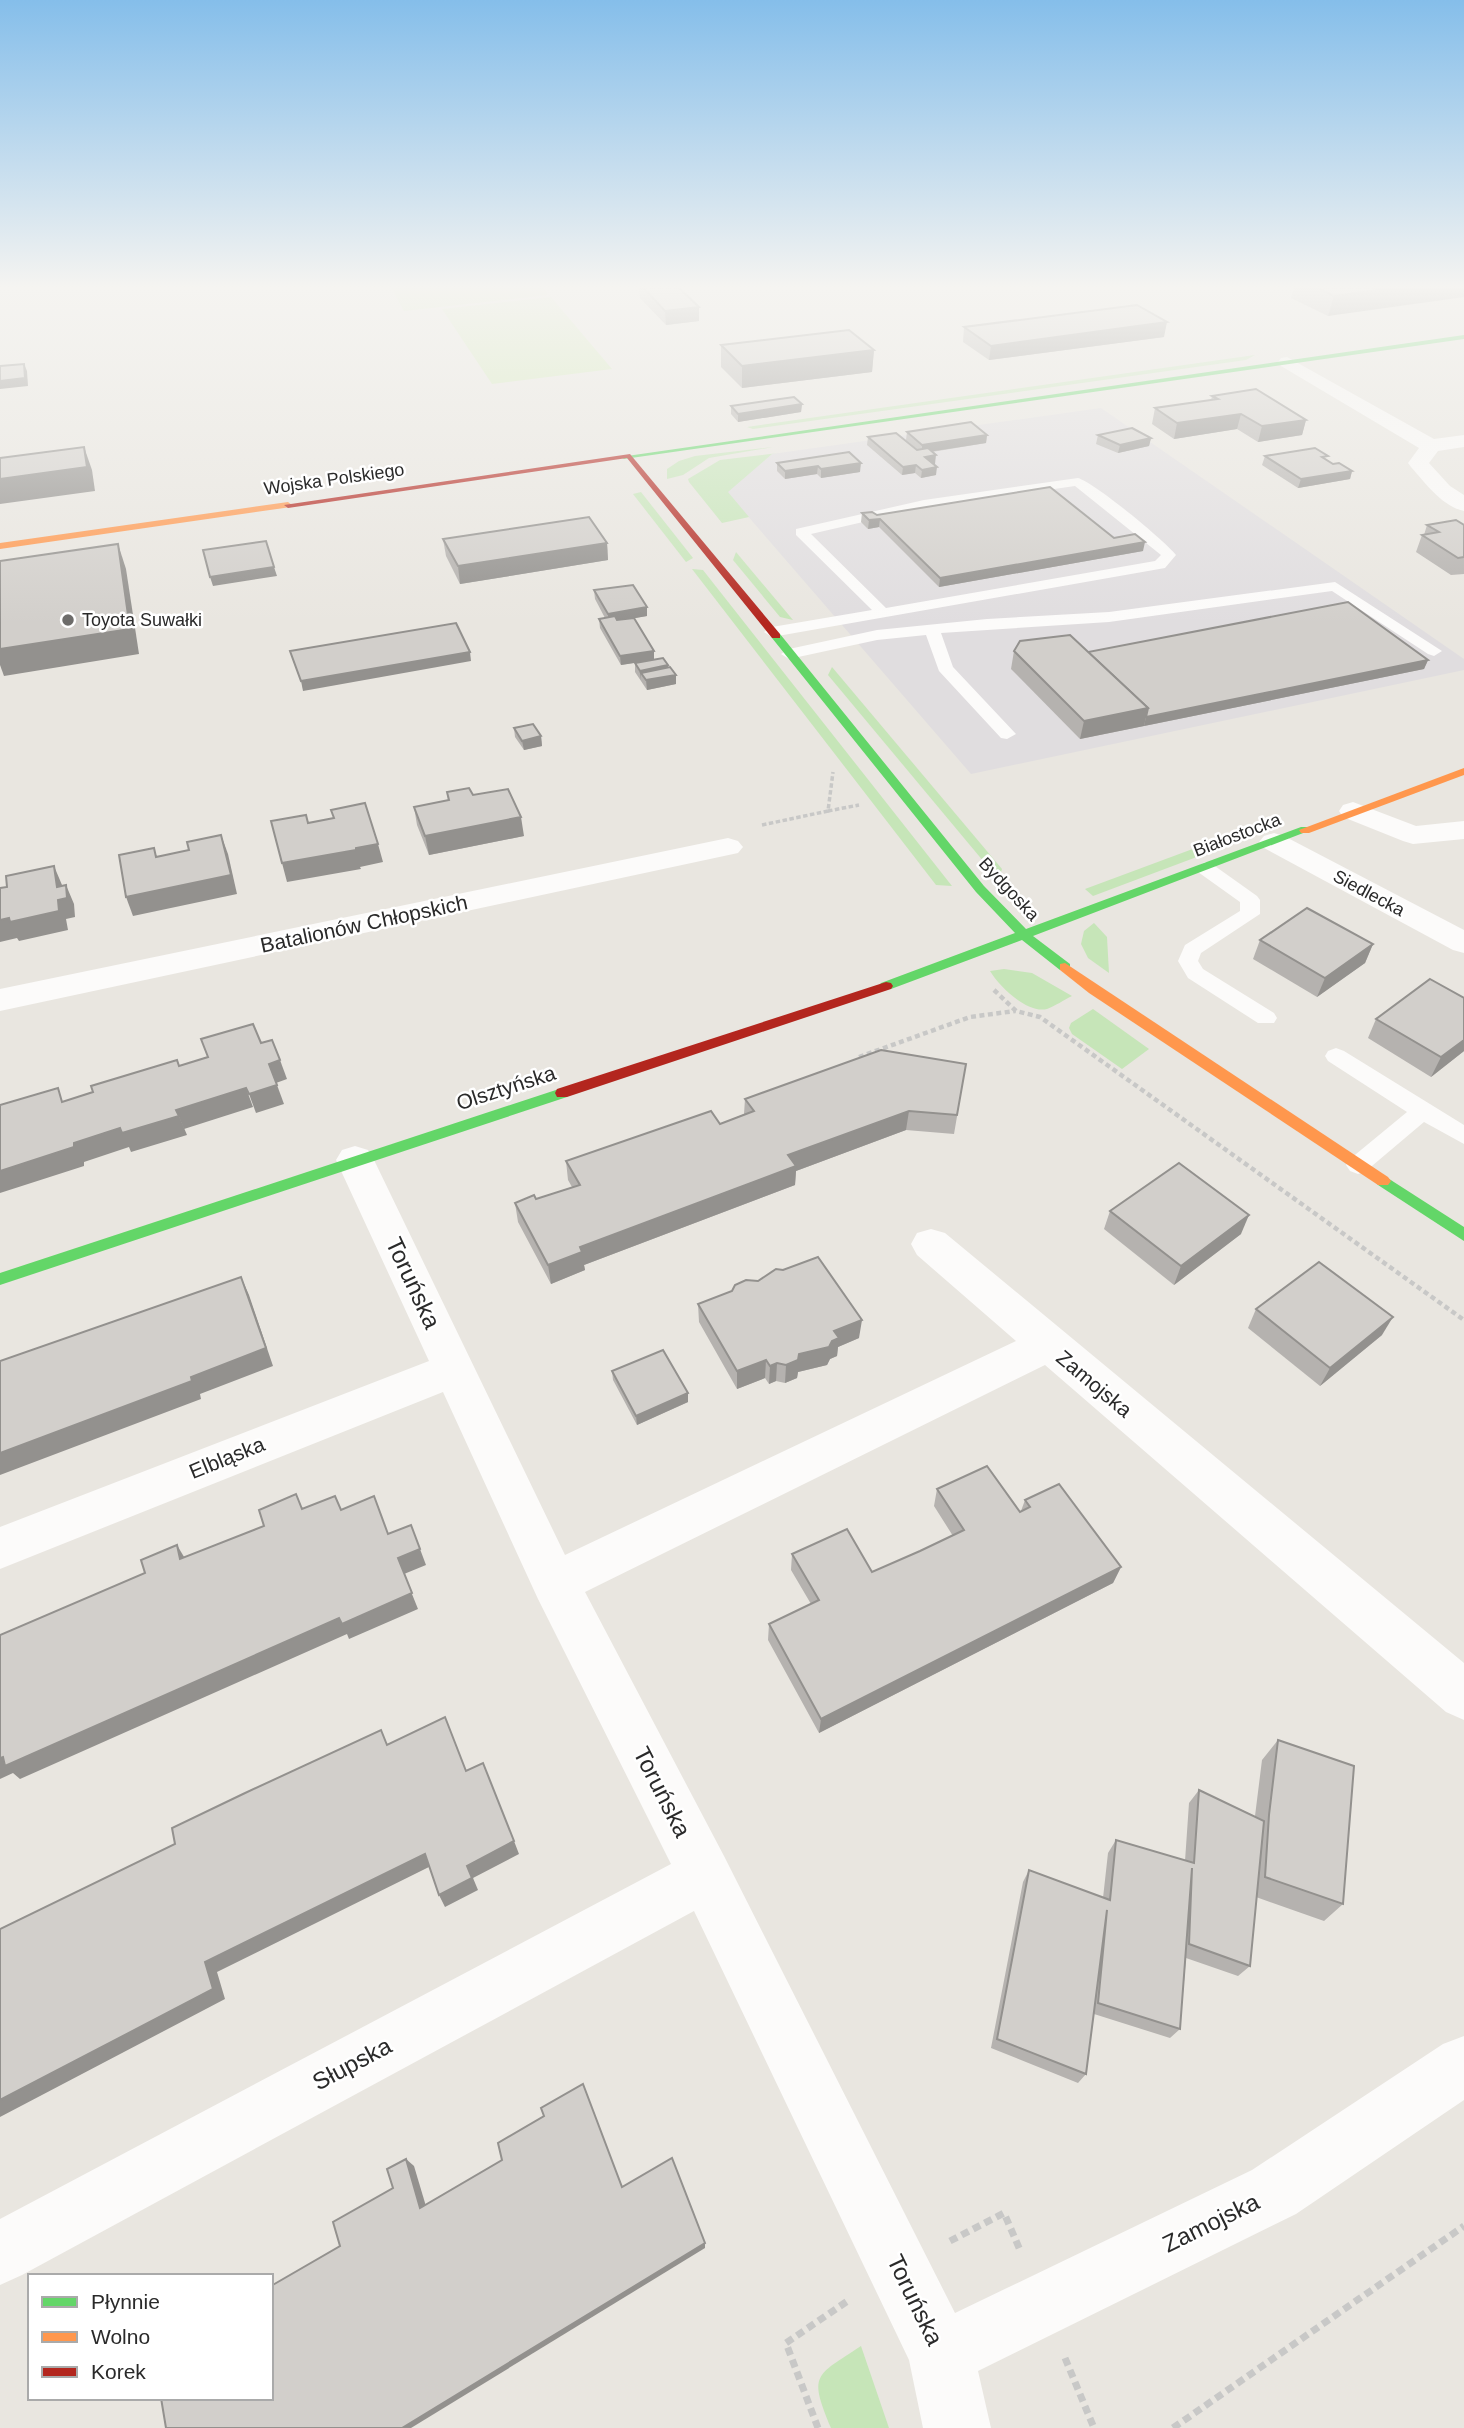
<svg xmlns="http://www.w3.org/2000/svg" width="1464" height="2428" font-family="Arial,sans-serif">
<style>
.industrial{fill:#e0dddf}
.green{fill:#c6e5b8}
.pitch{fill:#d1e9b5}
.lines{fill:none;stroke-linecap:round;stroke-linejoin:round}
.path-far2{stroke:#c8c8c7;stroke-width:3.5;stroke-dasharray:4.5 2.5;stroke-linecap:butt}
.path-far1{stroke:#c8c8c7;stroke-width:4.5;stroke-dasharray:5 3.5;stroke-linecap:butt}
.path{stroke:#c8c8c7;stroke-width:7;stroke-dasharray:8 5;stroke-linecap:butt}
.lane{fill:#fcfbfa;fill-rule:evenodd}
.street{fill:#fcfbfa;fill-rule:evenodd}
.fast{fill:#63d668;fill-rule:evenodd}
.slow{fill:#ff974d;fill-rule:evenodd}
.jam{fill:#b3261e;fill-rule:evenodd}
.wall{fill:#b5b2af}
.shaded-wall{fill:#93918e}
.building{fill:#d2cfcb;stroke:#93918e;stroke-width:2}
.poi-dot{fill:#6d6c6a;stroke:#fff;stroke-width:2.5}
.labels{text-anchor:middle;stroke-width:5;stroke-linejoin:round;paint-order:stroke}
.far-street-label{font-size:18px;fill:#2a2a2a;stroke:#fff}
.far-poi-label{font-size:18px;fill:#2a2a2a;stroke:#fff;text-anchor:start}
.street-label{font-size:21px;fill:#2a2a2a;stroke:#fff}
.near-street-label{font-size:24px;fill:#2a2a2a;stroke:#fff}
</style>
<rect width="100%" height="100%" fill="#e9e6e0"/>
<path class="industrial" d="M1101 408 1464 659V670L971 774 727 492 772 454Z"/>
<g class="green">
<path d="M1255 355 1246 360 753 429 747 427Z"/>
<path d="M773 447 709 458 683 475 667 479V469L679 461 695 456Z"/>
<path d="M778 453 772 454 728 492 749 517 722 523 689 482 688 479 720 460Z"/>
<path d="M641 492 693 558 686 562 633 494Z"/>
<path d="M736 552 793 620 780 617 733 560Z"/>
<path d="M692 569 703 570 952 886 936 885Z"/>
<path d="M832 667 1002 869 1001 872 994 874 828 675Z"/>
<path d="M1198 847 1202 855 1093 896 1085 889Z"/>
<path d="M1094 923 1107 937 1109 973 1088 958 1081 944 1084 931Z"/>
<path d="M1004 969 1032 973 1072 996C1064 1000 1055 1006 1047 1009 1027 1014 999 986 990 971Z"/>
<path d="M1093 1009 1149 1049 1122 1069 1072 1034 1069 1028 1071 1023Z"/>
<path d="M861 2346 889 2428H831C809 2374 814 2377 861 2346Z"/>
</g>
<g class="pitch">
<path d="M389 284H540L548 295 404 311Z"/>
<path d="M551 297 612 369 492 384 442 309Z"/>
</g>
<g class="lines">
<g class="path-far2">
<path d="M828 811 859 805"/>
<path d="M762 825 828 811 833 772"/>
</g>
<g class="path-far1">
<path d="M994 990 1016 1011 1040 1017 1464 1320"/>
<path d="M859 1057 970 1017 1015 1011"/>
</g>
<g class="path">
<path d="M950 2241 1004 2213 1020 2250"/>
<path d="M1065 2358 1094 2428"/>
<path d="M818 2428 786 2343 849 2300"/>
<path d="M1173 2428 1464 2226"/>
</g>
<g class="lane">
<path d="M1078 478C1095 483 1164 540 1176 555L1165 568 772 637 764 632 772 627 872 610 796 535V529L924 500ZM1075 486 1161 555 1155 561 886 608 811 534 924 508Z"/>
<path d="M1335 582 1442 651 1434 656 1428 654 1332 591 1109 622 941 633 953 667 1016 734 1007 739 1001 738 939 671 926 635 877 640 789 659 781 654 789 649 877 630 987 619 1109 612Z"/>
<path d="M1205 862 1212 864 1257 896 1260 900V914L1201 953 1198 961 1203 969 1274 1013 1277 1018 1274 1023H1258L1188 978 1178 961 1185 945 1240 911V902L1198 872 1195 868Z"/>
<path d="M1336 1048 1344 1051 1464 1125V1144L1424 1122 1366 1171 1358 1174 1350 1171 1346 1165 1350 1159 1407 1112 1328 1061 1325 1056 1328 1051Z"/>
</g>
<g class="street">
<path d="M1287 357 1434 439 1464 435V447L1438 451 1429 463 1450 486 1464 495V511C1442 506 1426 484 1411 467L1408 463 1419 448 1281 366 1278 362 1281 358Z"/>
<path d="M1353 802 1416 826 1464 821V839L1413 844 1403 841 1343 817 1339 811 1343 805Z"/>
<path d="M1274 833 1284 836 1464 930V953L1453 950 1264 848 1259 842 1264 836Z"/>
<path d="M728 838 738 841 743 847 738 853 0 1011V989Z"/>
<path d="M355 1146 368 1150 374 1160 565 1555 1016 1341 917 1255 911 1244 917 1233 931 1229 945 1233 1464 1663V1720L1446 1712 1045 1365 585 1592 724 1856 955 2313 1252 2170 1443 2044 1464 2036V2100L1296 2214 978 2371 991 2428H923L909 2360 694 1911 22 2275 0 2285V2219L671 1864 538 1599 443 1392 0 1569V1527L429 1361 336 1160 342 1150Z"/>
</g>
<g class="fast">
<path d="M1464 335V339L624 459 620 457Z"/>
<path d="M772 634H780L984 886 1026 929 1301 827H1309L1311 830 1033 936 1070 964V970H1060L1022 940 891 989H881L879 986 881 983 1015 933 976 892 772 638Z"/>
<path d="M562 1088 569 1093 567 1097 0 1285V1273Z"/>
<path d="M1383 1175 1464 1227V1241L1378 1185 1375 1181Z"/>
</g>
<g class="slow">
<path d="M288 502 292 505 291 507 0 549V543Z"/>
<path d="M1464 768V775L1309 833H1301L1299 830Z"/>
<path d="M1065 963 1388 1177 1391 1181 1388 1185H1378L1089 993 1060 970V964Z"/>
</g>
<g class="jam">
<path d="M630 454 780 634V638H772L627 458 288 508 284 505Z"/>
<path d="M886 982 891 983 893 986 891 989 567 1097H557L555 1093 557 1089Z"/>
</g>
</g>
<g class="wall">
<path d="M639 284 699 307V321L666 325 640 298Z"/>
<path d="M1295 284H1464L1328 316 1291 298Z"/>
<path d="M964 327 1164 337 989 360 963 342Z"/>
<path d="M721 345 874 350 872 372 742 388 721 367Z"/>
<path d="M1212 396 1306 420 1302 435 1258 442 1237 429 1174 439 1152 424 1155 408 1211 400Z"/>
<path d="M802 404 801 412 738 422 731 414V406Z"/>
<path d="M907 432 987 435 986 443 932 452 935 464H933L936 475 921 478 915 473 902 475 867 445 868 437 918 450 906 440Z"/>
<path d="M1098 435 1151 438 1149 446 1118 453 1096 444Z"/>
<path d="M849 452 860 472 821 478 817 474 785 479 777 471V463Z"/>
<path d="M1265 456 1327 460 1333 464 1352 471 1350 479 1298 488 1262 465Z"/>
<path d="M862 513 1114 538 1143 551 939 587 879 527 868 529 861 522Z"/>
<path d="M1427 525H1464V574L1451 575 1416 552 1422 535H1424Z"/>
<path d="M443 539 607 543 608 560 460 584 446 556Z"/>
<path d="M594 590 647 616 634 618 654 651V659L668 668 676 684 647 690 635 672V663L639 662 621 665 600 628 599 619 605 618 595 599Z"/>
<path d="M1014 651 1088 652 1428 660 1424 669 1080 739 1011 669Z"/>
<path d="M514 728 541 736 542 746 524 750 515 737Z"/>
<path d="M447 792 473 795 524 836 429 855 417 825 414 807 448 800Z"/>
<path d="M1260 940 1373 944 1365 963 1317 997 1253 959Z"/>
<path d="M1464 998V1051L1431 1077 1368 1038 1376 1019Z"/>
<path d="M966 1064 954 1134 906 1130 796 1171 795 1185 584 1265 585 1270 551 1284 518 1222 515 1203 536 1199 572 1187 568 1180 566 1161 720 1124 744 1114 745 1099Z"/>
<path d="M1110 1211 1241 1234 1174 1285 1104 1229Z"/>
<path d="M698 1304 859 1338 838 1347 837 1356 830 1359 827 1365 798 1372 797 1378 785 1383 776 1381 769 1384 765 1378 737 1389 699 1322Z"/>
<path d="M1256 1309 1382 1335 1320 1386 1248 1328Z"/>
<path d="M612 1371 688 1402 637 1425 613 1380Z"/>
<path d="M937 1489 1020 1512 1021 1511 1025 1500 1121 1567 1113 1583 819 1733 768 1640 769 1624 811 1604 791 1570 792 1554 872 1572 920 1551 953 1536 934 1506Z"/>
<path d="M1278 1740 1343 1904 1324 1921 1256 1897 1250 1966 1238 1976 1186 1958 1180 2029 1170 2038 1094 2014 1086 2074 1078 2083 991 2048 1023 1882 1029 1870 1103 1898 1108 1853 1116 1840 1185 1861 1189 1803 1199 1790 1255 1816 1262 1760Z"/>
</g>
<g class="shaded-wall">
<path d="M1420 284H1464V297L1328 316 1334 296Z"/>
<path d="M699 307V321L666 325 665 311Z"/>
<path d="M1167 322 1164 337 989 360 991 346Z"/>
<path d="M874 350 872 372 742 388V366Z"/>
<path d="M24 364 27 371 28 386 0 389V381Z"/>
<path d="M802 404 801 412 738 422V414Z"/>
<path d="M1241 414 1237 429 1174 439 1177 423Z"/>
<path d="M1306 420 1302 435 1258 442 1262 426Z"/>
<path d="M987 435 986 443 922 453V445Z"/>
<path d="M1151 438 1149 446 1118 453 1120 445Z"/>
<path d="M84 447 92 470 95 491 0 504V479Z"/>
<path d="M936 455 935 464 924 465 925 457Z"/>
<path d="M861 463 860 472 821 478V469Z"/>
<path d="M916 465 915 473 902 475 903 467Z"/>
<path d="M818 466 817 474 785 479V471Z"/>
<path d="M937 467 936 475 921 478 922 470Z"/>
<path d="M1352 471 1350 479 1298 488 1301 479Z"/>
<path d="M880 519 879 527 868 529 869 520Z"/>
<path d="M1145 542 1143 551 939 587 940 578Z"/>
<path d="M607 543 608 560 460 584 458 566Z"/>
<path d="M118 544 126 569 139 654 4 676 0 665V649Z"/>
<path d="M274 567 277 576 213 586 210 577Z"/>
<path d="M647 607V616L608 623V614Z"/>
<path d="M654 651V660L621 665 620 656Z"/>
<path d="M470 652 471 661 303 691 301 681Z"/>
<path d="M1428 660 1424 669 1144 726 1146 717Z"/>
<path d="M668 665 669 675 641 673V680L640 671Z"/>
<path d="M676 675V684L647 690 646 680Z"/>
<path d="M1148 708 1144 726 1080 739 1084 721Z"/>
<path d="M541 736 542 746 524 750 522 741Z"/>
<path d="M521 817 524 836 429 855 425 836Z"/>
<path d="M221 835 228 854 237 894 133 916 126 897Z"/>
<path d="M378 844 383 862 360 867 361 869 287 882 282 863Z"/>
<path d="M54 866 62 885 64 899 66 885 74 904 75 917 66 919 68 930 19 941 17 938 0 942V920L9 918 57 887Z"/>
<path d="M1373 944 1365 963 1317 997 1325 978Z"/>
<path d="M1464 1040V1051L1431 1077 1441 1057Z"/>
<path d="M280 1060 287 1079 276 1083 269 1064Z"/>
<path d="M277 1085 284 1104 256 1113 249 1094Z"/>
<path d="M246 1088 253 1107 184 1129 176 1110Z"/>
<path d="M909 1111 906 1130 796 1171 795 1185 584 1265 585 1270 551 1284 548 1265 580 1247 788 1155Z"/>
<path d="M179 1116 187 1135 131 1152 129 1147 84 1162V1166L0 1193V1171L74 1143 120 1128Z"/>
<path d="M1249 1215 1241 1234 1174 1285 1181 1266Z"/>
<path d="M241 1277 249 1295 273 1366 200 1394 201 1399 0 1475V1453L191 1377Z"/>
<path d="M1393 1317 1382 1335 1320 1386 1330 1368Z"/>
<path d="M862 1320 859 1338 838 1347 837 1356 830 1359 827 1365 798 1372 797 1378 785 1383 786 1365 799 1354 834 1331Z"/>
<path d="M766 1360 765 1378 737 1389V1371Z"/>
<path d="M777 1363 776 1381 769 1384 770 1366Z"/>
<path d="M688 1393V1402L637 1425 636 1416Z"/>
<path d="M177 1545 187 1562 180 1559Z"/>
<path d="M420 1549 426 1565 404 1574 418 1609 349 1639 347 1634 20 1779 13 1773 0 1779V1758L398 1558Z"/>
<path d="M1121 1567 1113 1583 819 1733 821 1719Z"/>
<path d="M514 1841 519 1854 473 1878 478 1890 445 1907 439 1895 467 1866Z"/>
<path d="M425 1854 431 1866 217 1972 225 1999 0 2117V2100L205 1962Z"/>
<path d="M406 2159 414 2166 428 2213 420 2208Z"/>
<path d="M705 2243V2248L411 2428H402Z"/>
</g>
<g class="building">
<path d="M640 284H675L699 307 665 311Z"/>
<path d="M1310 284H1420L1334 296Z"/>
<path d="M1137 305 1167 322 991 346 964 327Z"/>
<path d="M849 330 874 350 742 366 721 345Z"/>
<path d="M24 364 25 378 0 381V366Z"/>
<path d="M1256 389 1306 420 1262 426 1241 414 1177 423 1155 408 1218 399 1212 396Z"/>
<path d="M794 397 802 404 738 414 731 406Z"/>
<path d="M971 422 987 435 922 445 907 432Z"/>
<path d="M1132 428 1151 438 1120 445 1098 435Z"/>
<path d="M896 433 917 450 928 448 936 455 925 457 937 467 922 470 916 465 903 467 868 437Z"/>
<path d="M84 447 87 467 0 479V458Z"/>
<path d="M1315 448 1328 456 1322 457 1333 464 1339 463 1352 471 1301 479 1265 456Z"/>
<path d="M849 452 861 463 821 469 818 466 785 471 777 463Z"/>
<path d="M1050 487 1114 538 1135 534 1145 542 940 578 880 519 869 520 862 513 872 512 877 515Z"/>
<path d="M589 517 607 543 458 566 443 539Z"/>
<path d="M1456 520 1464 525V557L1458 558 1422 535 1439 532 1427 525Z"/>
<path d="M266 541 274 567 210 577 203 550Z"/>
<path d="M118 544 130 629 0 649V561Z"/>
<path d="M633 585 647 607 608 614 594 590Z"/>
<path d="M1348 602 1428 660 1146 717 1148 708 1088 652Z"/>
<path d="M615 616 617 620 634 618 654 651 620 656 599 619Z"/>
<path d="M456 623 470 652 301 681 290 651Z"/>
<path d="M1070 635 1148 708 1084 721 1014 651 1020 641Z"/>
<path d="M663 658 668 665 640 671 635 663Z"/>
<path d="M670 667 676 675 646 680 641 673Z"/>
<path d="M533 724 541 736 522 741 514 728Z"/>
<path d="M469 788 473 795 508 789 521 817 425 836 414 807 449 800 447 792Z"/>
<path d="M365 803 378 844 356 848V850L282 863 271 821 306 815 308 823 334 818 331 810Z"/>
<path d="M221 835 231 875 126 897 119 855 154 848 156 857 189 850 187 842Z"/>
<path d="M54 866 57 887 66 885 67 898 58 900 59 911 10 922 9 918 0 920V888L7 887 6 876Z"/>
<path d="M1307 908 1373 944 1325 978 1260 940Z"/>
<path d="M1430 979 1464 998V1040L1441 1057 1376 1019Z"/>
<path d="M253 1024 261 1043 272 1040 280 1060 269 1064 277 1085 249 1094 246 1088 176 1110 179 1116 122 1133 120 1128 74 1143V1147L0 1171V1105L58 1088 62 1102 93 1092 91 1086 177 1060 179 1066 208 1057 201 1039Z"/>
<path d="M881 1050 966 1064 957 1115 909 1111 788 1155 796 1166 580 1247 582 1252 548 1265 515 1203 534 1195 536 1199 580 1185 566 1161 711 1111 720 1124 754 1111 745 1099Z"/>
<path d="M1179 1163 1249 1215 1181 1266 1110 1211Z"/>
<path d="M818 1257 862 1320 834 1331 839 1338 832 1341 829 1347 799 1354 798 1360 786 1365 777 1363 770 1366 766 1360 737 1371 698 1304 732 1291 735 1285 746 1280 758 1281 776 1269 783 1270Z"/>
<path d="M1319 1262 1393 1317 1330 1368 1256 1309Z"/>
<path d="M241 1277 266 1348 191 1377 192 1381 0 1453V1361Z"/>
<path d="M663 1350 688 1393 636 1416 612 1371Z"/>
<path d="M987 1466 1020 1512 1030 1507 1025 1500 1059 1484 1121 1567 821 1719 769 1624 819 1600 792 1554 847 1529 872 1572 920 1551 964 1530 937 1489Z"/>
<path d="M296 1494 302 1509 335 1496 341 1510 374 1496 388 1534 411 1525 420 1549 398 1558 412 1593 342 1624 339 1618 5 1766 3 1757 0 1758V1635L145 1573 141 1560 177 1545 180 1559 264 1526 259 1510Z"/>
<path d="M445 1717 466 1771 483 1763 514 1841 467 1866 472 1878 439 1895 425 1854 205 1962 213 1989 0 2100V1929L175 1844 172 1828 243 1794 381 1730 387 1745Z"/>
<path d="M1278 1740 1354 1766 1343 1904 1265 1877 1269 1815Z"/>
<path d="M1199 1790 1264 1821 1250 1966 1189 1944 1192 1868 1180 2029 1098 2003 1107 1910 1086 2074 997 2039 1029 1870 1110 1900 1116 1840 1194 1863Z"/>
<path d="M583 2084 622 2187 672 2158 705 2243 402 2428H166L161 2398H271V2286L340 2246 333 2222 393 2188 387 2169 406 2159 420 2208 502 2160 498 2143 544 2116 541 2108Z"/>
</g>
<linearGradient id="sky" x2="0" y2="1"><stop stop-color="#85beea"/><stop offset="0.46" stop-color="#f5f4f1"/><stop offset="1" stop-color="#f5f4f1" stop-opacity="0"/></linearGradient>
<rect width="1464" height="624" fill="url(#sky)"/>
<circle class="poi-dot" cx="68" cy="620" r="7"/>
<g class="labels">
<g class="far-street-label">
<text transform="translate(334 479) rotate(-8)" y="6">Wojska Polskiego</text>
<text transform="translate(1237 835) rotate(-21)" y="6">Białostocka</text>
<text transform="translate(1009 889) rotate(47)" y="6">Bydgoska</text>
<text transform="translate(1369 893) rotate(28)" y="6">Siedlecka</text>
</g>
<g class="far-poi-label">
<text x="82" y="626">Toyota Suwałki</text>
</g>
<g class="street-label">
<text transform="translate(364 924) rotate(-12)" y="7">Batalionów Chłopskich</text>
<text transform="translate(506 1088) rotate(-18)" y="7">Olsztyńska</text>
<text transform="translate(1094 1384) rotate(40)" y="7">Zamojska</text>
<text transform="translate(227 1458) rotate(-22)" y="7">Elbląska</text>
</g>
<g class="near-street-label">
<text transform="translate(413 1283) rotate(65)" y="8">Toruńska</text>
<text transform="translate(662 1792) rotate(63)" y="8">Toruńska</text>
<text transform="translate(352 2064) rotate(-28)" y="8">Słupska</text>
<text transform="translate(1211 2223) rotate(-26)" y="8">Zamojska</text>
<text transform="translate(915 2300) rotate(64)" y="8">Toruńska</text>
</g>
</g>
<rect x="28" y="2274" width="245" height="126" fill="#ffffff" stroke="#aaaaaa" stroke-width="2"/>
<rect x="42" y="2297" width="35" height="10" fill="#63d668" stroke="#aaaaaa" stroke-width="2"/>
<text x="91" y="2309" font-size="21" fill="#2a2a2a">Płynnie</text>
<rect x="42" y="2332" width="35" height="10" fill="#ff974d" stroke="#aaaaaa" stroke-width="2"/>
<text x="91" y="2344" font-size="21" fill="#2a2a2a">Wolno</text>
<rect x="42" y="2367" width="35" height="10" fill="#b3261e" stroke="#aaaaaa" stroke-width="2"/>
<text x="91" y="2379" font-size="21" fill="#2a2a2a">Korek</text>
</svg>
